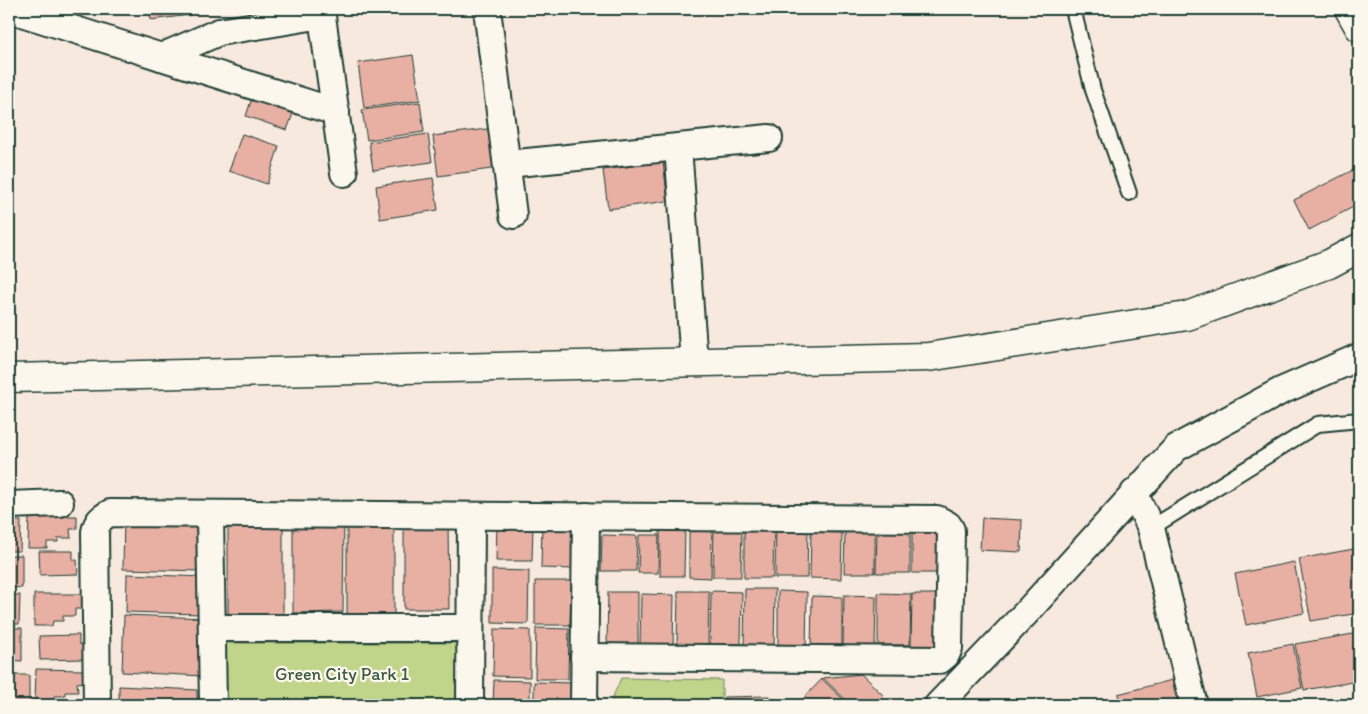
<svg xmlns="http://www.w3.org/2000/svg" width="1368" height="714" font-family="Itim,sans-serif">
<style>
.green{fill:#c0d58a;stroke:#70895f}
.building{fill:#e8afa3;stroke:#1f3d34}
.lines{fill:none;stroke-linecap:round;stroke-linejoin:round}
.service-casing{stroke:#1f3d34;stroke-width:18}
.minor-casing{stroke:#1f3d34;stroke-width:30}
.tertiary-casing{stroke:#1f3d34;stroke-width:31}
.service{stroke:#fbf7ec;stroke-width:14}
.minor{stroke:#fbf7ec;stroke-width:26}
.tertiary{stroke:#fbf7ec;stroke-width:28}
.labels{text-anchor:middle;stroke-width:4.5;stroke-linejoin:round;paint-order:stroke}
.park-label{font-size:18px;fill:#3f5b45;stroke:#fbf7ec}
</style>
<rect width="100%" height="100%" fill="#f7e9dd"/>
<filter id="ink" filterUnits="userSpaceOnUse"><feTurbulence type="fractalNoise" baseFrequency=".02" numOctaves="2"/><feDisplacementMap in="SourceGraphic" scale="10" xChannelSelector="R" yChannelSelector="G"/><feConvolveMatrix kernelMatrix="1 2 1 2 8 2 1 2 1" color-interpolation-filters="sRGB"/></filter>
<g filter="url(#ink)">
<g class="green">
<path d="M215 643H469L470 705H214Z"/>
<path d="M621 678 722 680V705H612V699Z"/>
</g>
<g class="building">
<path d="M149 9H189L190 15 151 20Z"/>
<path d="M413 55 420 100 364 108 358 63Z"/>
<path d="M252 98 294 111 287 130 246 116Z"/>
<path d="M420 102 424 132 367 140 362 110Z"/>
<path d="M494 128 499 168 438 176 433 136Z"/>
<path d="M242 134 279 146 267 184 229 171Z"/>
<path d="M428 134 432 162 373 170 369 142Z"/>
<path d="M663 162 668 201 608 209 603 170Z"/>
<path d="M1357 168 1359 172V204L1309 230 1294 200Z"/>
<path d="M433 178 438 210 380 219 376 186Z"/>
<path d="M124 515 205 518 203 571 123 569Z"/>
<path d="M29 516H77V529H70L71 538H58V542H47V548H28Z"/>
<path d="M982 518 1022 520 1021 552 980 550Z"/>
<path d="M9 521H21L20 551H9Z"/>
<path d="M293 521H344L343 612 293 613Z"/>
<path d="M228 522 283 523V614H228Z"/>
<path d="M714 522 742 523 741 577H713Z"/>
<path d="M744 522H774L773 578H744Z"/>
<path d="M394 523V614H347V524Z"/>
<path d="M404 523H448L449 609H404Z"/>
<path d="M542 523 575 524 574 569 541 568Z"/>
<path d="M497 525 533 526 532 561H496Z"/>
<path d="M776 525 808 526 807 578H775Z"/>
<path d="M660 527 685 528 684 576H660Z"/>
<path d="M689 527H712L711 578 689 577Z"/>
<path d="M877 527 910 528V573H876Z"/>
<path d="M912 529 946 530 945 573H912Z"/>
<path d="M845 530 875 531V573H844Z"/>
<path d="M811 532 842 533 841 579 810 578Z"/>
<path d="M602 535 637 536 636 571H601Z"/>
<path d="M639 535H659L658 573H638Z"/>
<path d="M1359 548V613L1311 621 1299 559Z"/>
<path d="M39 551H73V560H77L78 574 40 575Z"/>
<path d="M9 555H22V588L9 587Z"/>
<path d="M1294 562 1304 613 1246 625 1235 574Z"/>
<path d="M492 570 529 571 528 624 492 623Z"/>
<path d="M127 574 204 577 203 614 126 612Z"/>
<path d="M535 581H571L570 625H535Z"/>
<path d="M745 589H775L774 649 744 648Z"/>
<path d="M678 591H709L708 646 677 645Z"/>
<path d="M711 591 742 592 741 644H710Z"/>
<path d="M778 591 807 592 806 652 778 651Z"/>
<path d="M608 592H638V646L607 645Z"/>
<path d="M878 593 911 594 910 645H878Z"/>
<path d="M34 594H82V609H75V616H63V621H53L52 626H34Z"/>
<path d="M641 594 674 595 673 647H640Z"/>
<path d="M912 594H944L943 646H911Z"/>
<path d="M9 595H20L19 624H9Z"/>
<path d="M844 595 876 596 875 649 843 648Z"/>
<path d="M812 596 842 597V652H811Z"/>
<path d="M124 615 206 618 204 676 122 672Z"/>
<path d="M9 628H22V661L9 660Z"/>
<path d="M536 628 569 629 568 679H535Z"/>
<path d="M494 629 530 630V677L493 676Z"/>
<path d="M1359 633V681L1304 690 1295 644Z"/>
<path d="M79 635V644L83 645 84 659 40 660 39 636Z"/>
<path d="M1293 644 1302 688 1257 697 1248 653Z"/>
<path d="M36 669 84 670V682L77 683 78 692H65V696H54V702L35 701Z"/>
<path d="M861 674 884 696 875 705H851L823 678Z"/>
<path d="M9 675H29V705L9 704Z"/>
<path d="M822 679 849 705H797Z"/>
<path d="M494 680 530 681V705H493Z"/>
<path d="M1172 680 1178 705H1121L1118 694Z"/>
<path d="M534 682 573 683 572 705H534Z"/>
<path d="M119 686 197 690V705H119Z"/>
<path d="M769 696V705H725L724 697Z"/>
</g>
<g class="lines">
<g class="service-casing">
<g id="service">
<path d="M1073 9 1093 90 1129 193"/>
<path d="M1151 528 1318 424 1359 420"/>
</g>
</g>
<g class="minor-casing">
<g id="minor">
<path d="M9 9 336 112"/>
<path d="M321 9 344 173"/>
<path d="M487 9 513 215"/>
<path d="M161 57 219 32 322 15"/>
<path d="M678 147 694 362"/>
<path d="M507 164 769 138"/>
<path d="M1134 493 1151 528 1194 705"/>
<path d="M9 505 60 503"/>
<path d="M210 514 213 705"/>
<path d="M212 628H470"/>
<path d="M97 705 95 532C97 521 101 518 110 513L937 519 948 525 951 530 949 648 946 655 940 660 584 657"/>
<path d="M470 705 471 516"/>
<path d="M584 705 586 516"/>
<path d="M938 705 1025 614 1176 448 1281 391 1359 357"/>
</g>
</g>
<g class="tertiary-casing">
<g id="tertiary">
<path d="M1349 9 1359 27"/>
<path d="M9 378 928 357 1187 316 1329 264 1359 248"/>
</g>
</g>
<use href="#service" class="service"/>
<use href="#minor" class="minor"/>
<use href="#tertiary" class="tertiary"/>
</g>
</g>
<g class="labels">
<g class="park-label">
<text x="342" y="680">Green City Park 1</text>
</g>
</g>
<rect width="1368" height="714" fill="none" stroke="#fbf7ec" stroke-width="30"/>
<rect x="15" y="15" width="1338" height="684" fill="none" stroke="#1f3d34" stroke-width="2" filter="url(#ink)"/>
</svg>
